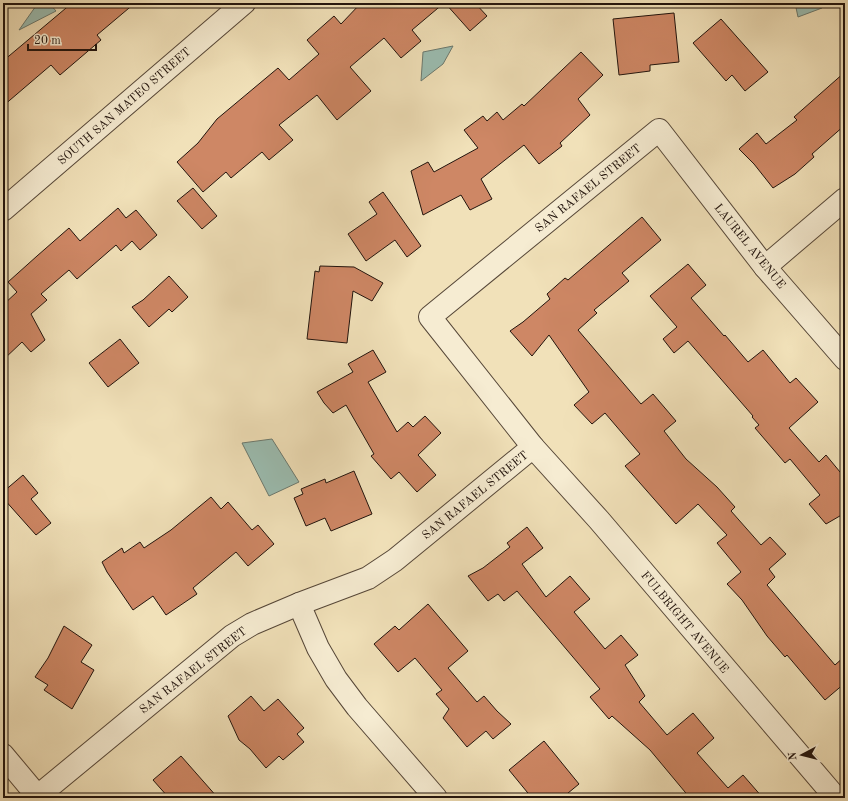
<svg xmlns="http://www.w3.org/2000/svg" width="848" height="801" font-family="'Old Standard TT',serif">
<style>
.water{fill:#9bbdb1;stroke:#6b796f}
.building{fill:#ce8765;stroke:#22140d}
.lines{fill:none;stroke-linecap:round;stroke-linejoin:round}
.minor-casing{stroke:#564738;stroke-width:24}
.minor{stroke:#f6ecd2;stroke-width:22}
.labels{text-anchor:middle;stroke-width:3;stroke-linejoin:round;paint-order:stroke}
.street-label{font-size:12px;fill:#22140d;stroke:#f6ecd2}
</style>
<rect width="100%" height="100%" fill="#f1e1b9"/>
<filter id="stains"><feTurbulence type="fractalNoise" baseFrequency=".005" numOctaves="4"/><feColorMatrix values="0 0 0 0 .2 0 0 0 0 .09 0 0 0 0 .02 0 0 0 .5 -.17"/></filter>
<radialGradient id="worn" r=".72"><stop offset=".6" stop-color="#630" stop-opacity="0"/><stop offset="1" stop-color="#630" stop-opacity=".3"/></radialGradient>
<g class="water">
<path d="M38 3H49L56 11 19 30Z"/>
<path d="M795 3H823L822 8 798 17Z"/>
<path d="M453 46 443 64 421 81 423 52Z"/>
<path d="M272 439 299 482 269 496 242 443Z"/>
</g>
<g class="building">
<path d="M72 3H135L97 35 101 40 60 75 51 65 3 106V61Z"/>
<path d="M361 3H444L412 30 421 41 401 58 384 38 350 67 371 91 337 120 317 95 279 125 293 140 269 160 262 152 231 178 226 172 203 192 177 162 198 143 217 119 278 68 289 80 319 54 307 40 334 16 341 24Z"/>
<path d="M445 3H475L487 16 470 31Z"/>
<path d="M674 13 679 62 650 65V71L619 75 613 19Z"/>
<path d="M721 19 768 72 745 91 732 75 726 81 693 43Z"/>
<path d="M581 52 603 75 578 99 590 115 560 143 562 146 539 164 524 145 481 179 492 199 470 210 461 195 423 215 411 171 428 162 434 172 478 148 464 130 483 116 487 121 497 112 503 120 522 104 524 106Z"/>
<path d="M845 72V125L812 154 814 157 795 174 773 188 754 164 739 149 757 133 766 144 797 120 794 117Z"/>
<path d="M193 188 217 216 202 229 177 201Z"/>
<path d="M383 192 421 246 407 257 395 240 366 261 348 234 377 214 369 202Z"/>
<path d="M118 208 126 218 136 210 157 235 140 250 132 241 121 251 116 245 77 279 69 270 41 294 47 300 31 314 45 340 31 352 22 342 3 360V305L17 292 8 282 37 256 69 228 80 241Z"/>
<path d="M642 217 661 240 622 273 629 281 594 310 597 313 578 330 641 404 653 394 676 421 664 431 686 459 717 487 735 507 731 511 761 545 770 537 786 554 769 569 775 577 767 585 835 665 845 656V683L825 700 787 655 785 657 767 636 742 600 727 584 741 572 717 543 727 535 698 504 676 524 625 466 640 454 605 413 592 424 574 405 589 392 549 335 532 356 510 331 523 322 550 299 547 294 565 278 568 280Z"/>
<path d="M688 264 706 285 691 298 724 336 725 335 748 362 763 350 790 383 796 378 818 402 789 428 819 462 826 455 845 478V513L826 524 809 504 820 495 790 459 785 463 755 428 759 425 752 417 753 416 688 341 674 353 663 339 677 327 650 296Z"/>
<path d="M320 266 354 267 383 283 372 301 353 291 347 343 307 339 315 271 319 272Z"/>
<path d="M169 276 188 297 172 312 169 309 149 327 132 307 143 300Z"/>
<path d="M120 339 139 363 108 387 89 363Z"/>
<path d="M373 350 386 372 368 382 397 432 408 422 413 427 425 416 441 433 418 455 436 475 417 492 399 472 391 479 371 456 374 454 346 405 333 413 324 403 317 392 353 372 348 364Z"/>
<path d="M354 471 372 514 331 531 325 518 306 526 294 498 303 494 301 489 325 479 326 483Z"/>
<path d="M23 475 38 493 31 499 51 523 36 535 3 498V492Z"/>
<path d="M211 497 221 509 228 502 252 530 258 525 274 544 248 566 236 552 193 588 197 594 166 615 153 596 133 610 107 572 102 562 122 548 124 553 140 542 144 548 171 530Z"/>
<path d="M527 527 543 548 522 564 546 597 570 576 590 599 574 612 605 649 621 635 638 655 625 665 645 696 639 702 667 735 693 713 714 738 697 753 728 788 743 775 763 798H690L650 750 612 716 609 719 590 697 600 689 517 591 504 601 498 594 488 601 468 576 483 568 510 547 507 543Z"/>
<path d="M428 604 468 651 448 668 477 702 484 696 497 711 511 724 493 739 486 731 467 747 443 718 449 709 436 694 442 690 415 658 398 672 374 644 395 626 399 630Z"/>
<path d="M64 626 92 645 81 662 94 670 72 709 44 690 48 685 35 677 48 658Z"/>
<path d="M251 696 264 711 278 699 304 728 297 734 304 742 283 760 279 756 266 768 250 749 239 740 228 716Z"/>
<path d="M544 741 579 784 562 798H532L509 770Z"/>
<path d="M181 756 218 798H169L153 780Z"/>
</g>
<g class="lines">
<g class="minor-casing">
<g id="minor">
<path d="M3 210 244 3"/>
<path d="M765 267 845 199"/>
<path d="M533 447 599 520 836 798"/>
<path d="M299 604 318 648 336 679 357 707 436 798"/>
<path d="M3 755 39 798"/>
<path d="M38 796 232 636 252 624 299 604 368 578 395 560 533 447 430 317 659 130 765 267 845 359"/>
</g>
</g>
<use href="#minor" class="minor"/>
</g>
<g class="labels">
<g class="street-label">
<text transform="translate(124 106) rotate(-41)" y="4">SOUTH SAN MATEO STREET</text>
<text transform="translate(588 188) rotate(-39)" y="4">SAN RAFAEL STREET</text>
<text transform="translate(750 246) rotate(51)" y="4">LAUREL AVENUE</text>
<text transform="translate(475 495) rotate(-39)" y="4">SAN RAFAEL STREET</text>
<text transform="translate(685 622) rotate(50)" y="4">FULBRIGHT AVENUE</text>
<text transform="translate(193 670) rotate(-38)" y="4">SAN RAFAEL STREET</text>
</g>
</g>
<rect width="848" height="801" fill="none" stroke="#f1e1b9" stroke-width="16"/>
<rect x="4" y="4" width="840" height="793" fill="none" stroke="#22140d" stroke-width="2"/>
<rect x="8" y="8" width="832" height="785" fill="none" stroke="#22140d"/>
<g transform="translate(802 755) rotate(263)" stroke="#f6ecd2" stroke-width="3" paint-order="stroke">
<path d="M0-3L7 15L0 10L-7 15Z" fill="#22140d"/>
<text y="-6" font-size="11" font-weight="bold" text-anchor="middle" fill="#22140d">N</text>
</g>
<path d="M28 44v6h68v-6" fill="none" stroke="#22140d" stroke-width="2"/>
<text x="34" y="44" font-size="12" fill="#22140d" stroke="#f6ecd2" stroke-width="3" paint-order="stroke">20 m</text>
<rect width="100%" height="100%" filter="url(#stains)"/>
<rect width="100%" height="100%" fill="url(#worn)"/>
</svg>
